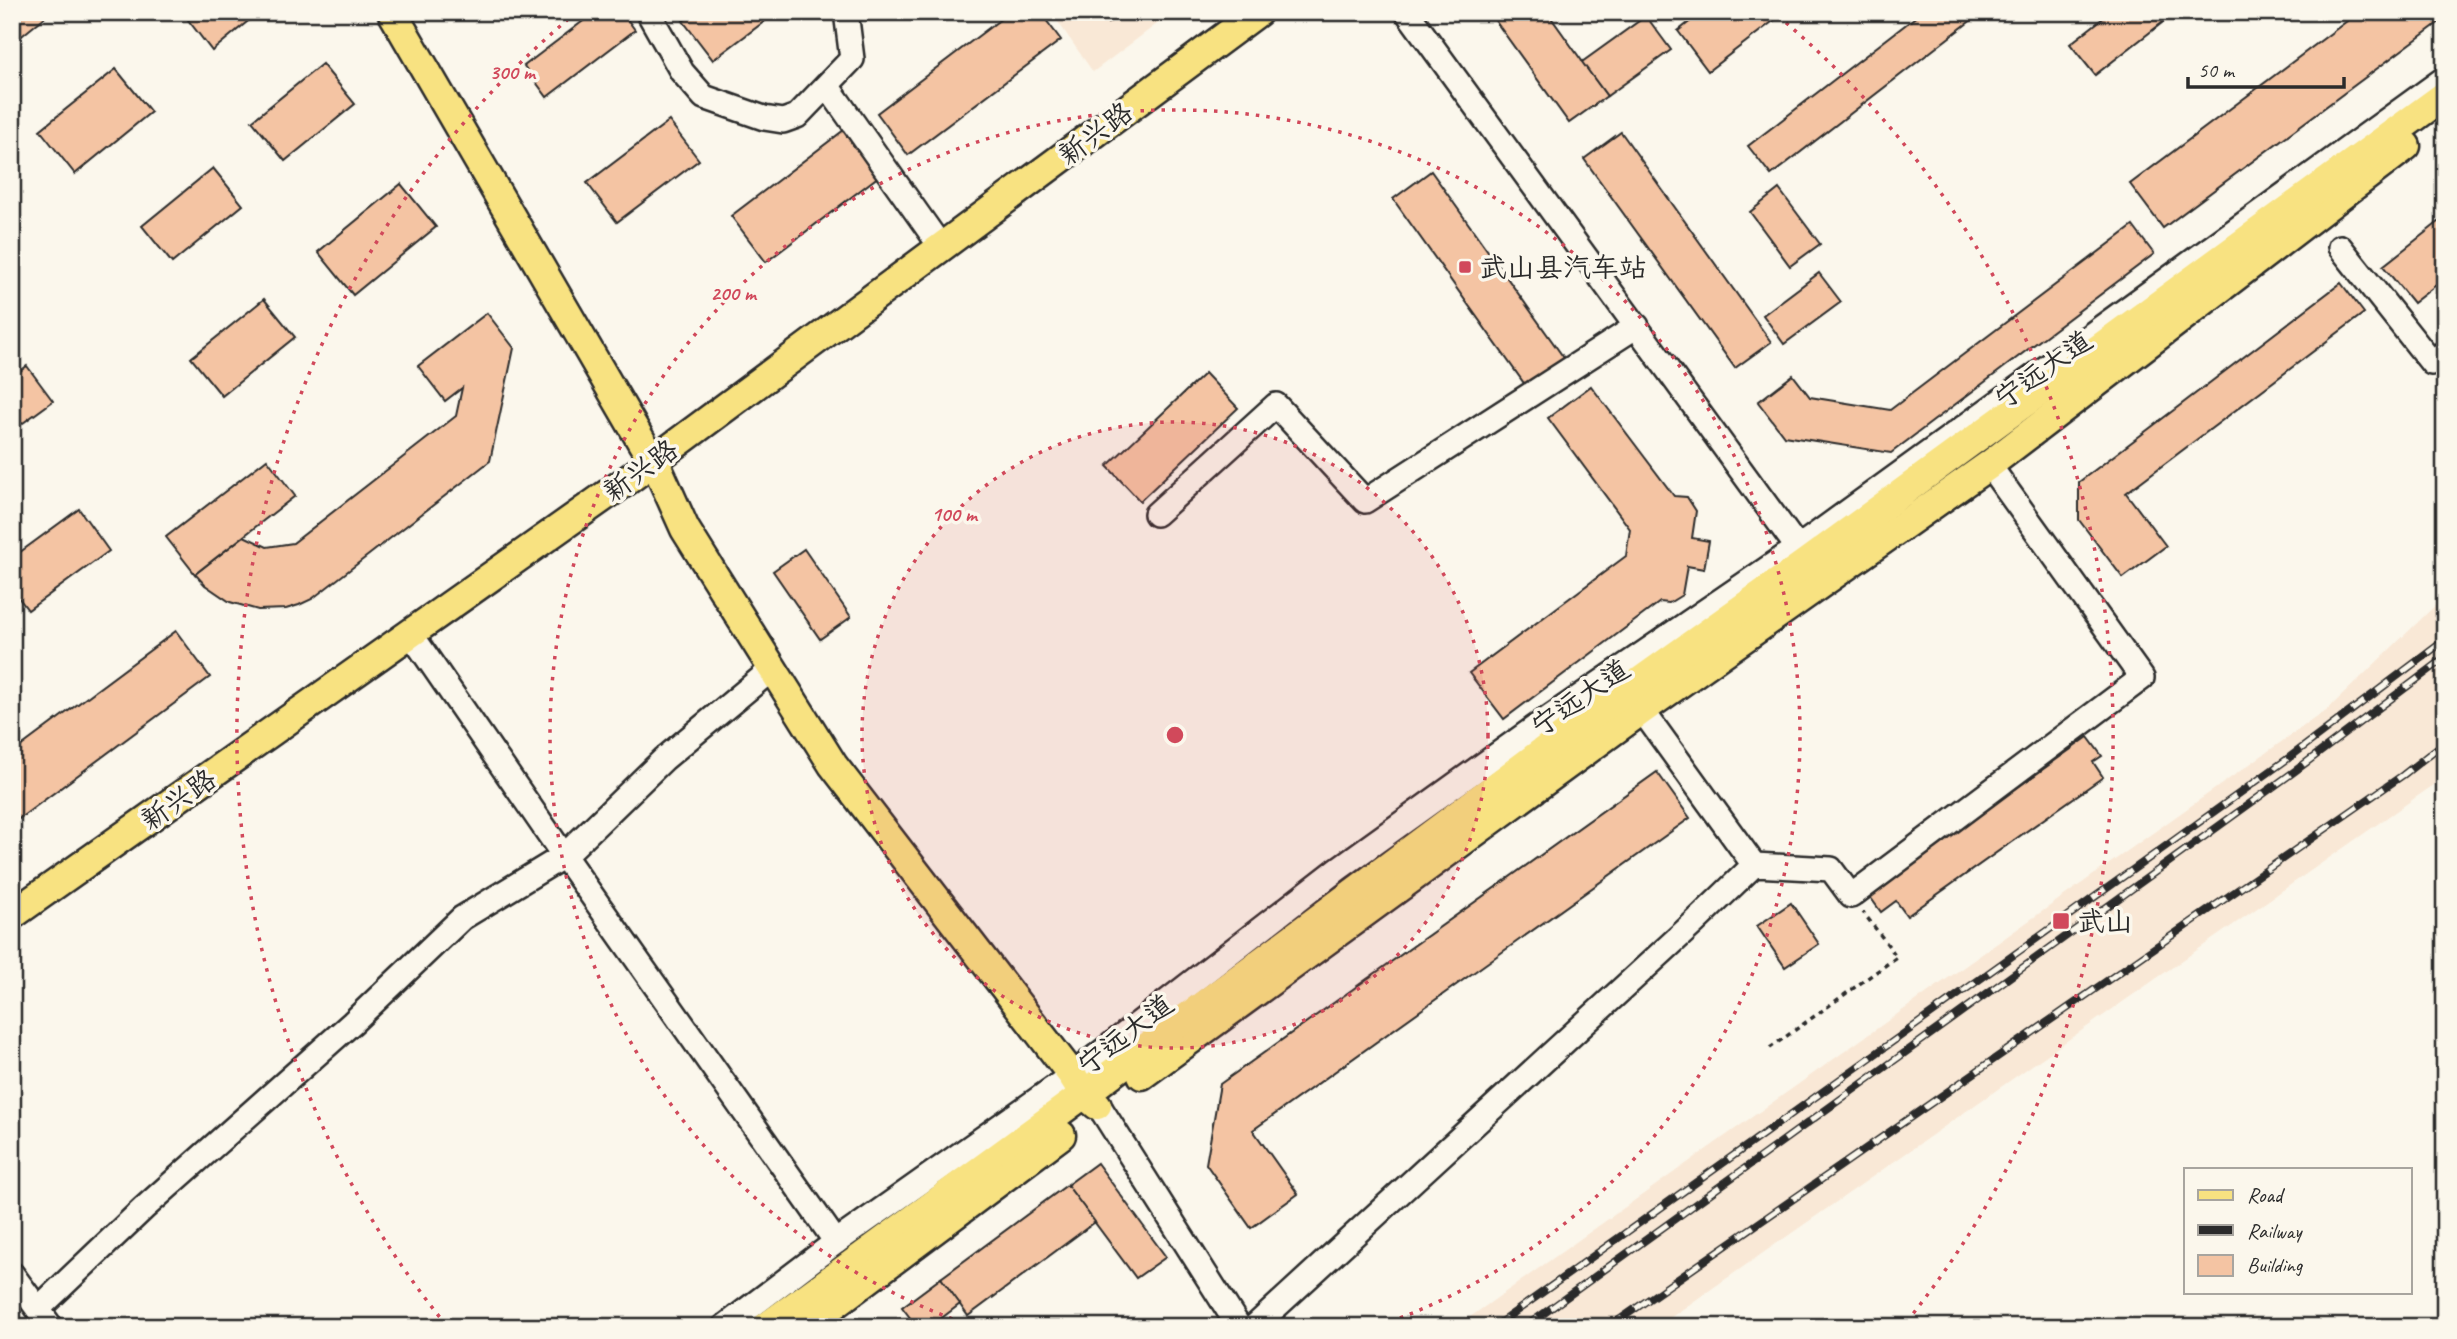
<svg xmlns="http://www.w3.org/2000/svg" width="2457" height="1339" font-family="Caveat,'LXGW WenKai TC',sans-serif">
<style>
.built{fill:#f9e8d6}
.building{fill:#f4c4a3;stroke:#2b2b2b;stroke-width:2}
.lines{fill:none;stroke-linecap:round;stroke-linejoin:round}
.minor-casing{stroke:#2b2b2b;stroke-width:28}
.major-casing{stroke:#2b2b2b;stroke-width:33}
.path{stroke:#2b2b2b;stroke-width:3.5;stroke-dasharray:5 5;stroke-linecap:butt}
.minor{stroke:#fbf7ec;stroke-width:23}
.major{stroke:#f8e281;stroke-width:28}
.rail-casing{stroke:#2b2b2b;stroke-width:8}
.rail{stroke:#fbf7ec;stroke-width:5;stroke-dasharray:16;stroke-linecap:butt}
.ring{fill:none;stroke:#d1495b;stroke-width:3.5;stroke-dasharray:3.5 7}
.poi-dot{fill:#d1495b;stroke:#fbf7ec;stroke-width:2.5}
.labels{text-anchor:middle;stroke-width:7;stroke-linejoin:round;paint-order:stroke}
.street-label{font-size:28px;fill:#2b2b2b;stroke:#fbf7ec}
.poi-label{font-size:28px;fill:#2b2b2b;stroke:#fbf7ec;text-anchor:start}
.centre{fill:#d1495b;stroke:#fbf7ec;stroke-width:3.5}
.ring-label{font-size:21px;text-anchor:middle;font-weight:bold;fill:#d1495b;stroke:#fbf7ec;stroke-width:7;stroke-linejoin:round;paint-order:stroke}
</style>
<rect width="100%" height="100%" fill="#fbf7ec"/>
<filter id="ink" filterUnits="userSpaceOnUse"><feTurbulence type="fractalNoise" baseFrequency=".0143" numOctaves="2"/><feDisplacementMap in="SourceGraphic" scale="14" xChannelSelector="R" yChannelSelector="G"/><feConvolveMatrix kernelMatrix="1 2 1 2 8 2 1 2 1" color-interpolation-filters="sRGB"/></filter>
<g filter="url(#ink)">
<g class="built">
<path d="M1051 12H1173L1093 72Z"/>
<path d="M2445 596V777L1657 1327H1456L2329 708Z"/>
</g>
<g class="building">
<path d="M12 12H51L12 44Z"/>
<path d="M182 12H259L212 51Z"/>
<path d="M595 12H622L635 30 547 97 524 66Z"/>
<path d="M695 12H777L713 60 683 21Z"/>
<path d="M1010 12H1040L1061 40 908 155 877 113Z"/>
<path d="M1100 12H1122L1108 23Z"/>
<path d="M1489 12H1547L1607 96 1569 123Z"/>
<path d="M1702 12H1785L1708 71 1678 31Z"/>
<path d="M1922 12H1982L1771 175 1748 146Z"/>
<path d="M2111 12H2176L2095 75 2070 44Z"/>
<path d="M2359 12H2445V18L2163 228 2130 184Z"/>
<path d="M1646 16 1671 50 1607 96 1582 62Z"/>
<path d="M322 64 355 104 285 161 252 121Z"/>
<path d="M116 69 151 112 75 174 40 130Z"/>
<path d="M669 121 699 160 617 222 587 183Z"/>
<path d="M844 130 879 176 766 262 731 216Z"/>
<path d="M1621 132 1771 342 1735 368 1584 159Z"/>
<path d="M213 168 243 205 172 263 142 226Z"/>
<path d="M1431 171 1564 358 1526 386 1393 199Z"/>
<path d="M401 184 436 227 353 295 318 252Z"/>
<path d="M1779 189 1820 244 1790 266 1750 212Z"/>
<path d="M2445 217V278L2413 303 2383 266Z"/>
<path d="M2133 226 2154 254 1891 453 1784 436 1758 402 1793 375 1810 397 1890 410Z"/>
<path d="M1819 273 1841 302 1784 344 1763 315Z"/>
<path d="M2341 283 2364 313 2126 493 2166 546 2123 578 2079 520V482Z"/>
<path d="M264 299 295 337 222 396 191 358Z"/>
<path d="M487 313 514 348 490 461 312 599 299 605 286 609 258 610 230 602 205 585 195 574 244 536 267 547 293 543 456 416 462 388 445 401 418 366Z"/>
<path d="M27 366 53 401 12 431V377Z"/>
<path d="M1205 373 1238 408 1140 501 1107 466Z"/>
<path d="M1591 386 1674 496 1687 497 1696 511 1692 538 1709 541 1704 569 1687 566 1682 595 1669 603 1660 602 1504 719 1469 673 1626 556 1630 529 1548 418Z"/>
<path d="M267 459 295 496 195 574 166 537Z"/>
<path d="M79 509 109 551 28 610 12 589V558Z"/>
<path d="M804 549 851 617 820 639 773 571Z"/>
<path d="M176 631 210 677 12 824V753Z"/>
<path d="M2088 737 2102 756 2093 762 2103 777 1907 916 1896 901 1881 912 1868 894Z"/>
<path d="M1657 772 1690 818 1253 1130 1298 1194 1251 1228 1206 1164 1220 1084Z"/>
<path d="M1791 903 1819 944 1785 967 1757 926Z"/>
<path d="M1097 1163 1166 1257 1136 1278 1067 1185Z"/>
<path d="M1067 1185 1095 1222 968 1316 941 1278Z"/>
<path d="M941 1278 960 1304 930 1327H917L902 1307Z"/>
</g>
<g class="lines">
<g class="minor-casing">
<g id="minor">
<path d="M648 12 682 72 704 97 764 118 783 121 797 116 852 59 846 12"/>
<path d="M1407 12 1805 558"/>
<path d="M828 87 941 247"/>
<path d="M2340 247 2432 363 2445 352"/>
<path d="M1156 514 1276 405 1365 501 1637 326"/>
<path d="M411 634 564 856 836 1242"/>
<path d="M1642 710 1754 865"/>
<path d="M1099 1106 1239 1327"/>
<path d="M12 1274 51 1327"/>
<path d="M38 1309 144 1208 352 1023 462 918 564 856 664 759 772 669"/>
<path d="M724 1327 836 1242 1072 1075 1338 869 1537 726 1799 547 2445 78"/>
<path d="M1254 1327 1695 922 1754 865 1831 869 1851 896 2142 678 1989 465"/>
</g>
</g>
<g class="major-casing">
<g id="major">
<path d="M392 12 643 444 654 460 685 529 833 765 1072 1075 1084 1094 1097 1105"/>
<path d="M12 915 629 479 1258 12"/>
<path d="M1142 1075 1642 710 1989 465 2406 146"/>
<path d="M766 1327 1084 1094 1566 734 1807 562 2445 95"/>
<path d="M804 1327 1061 1135"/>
</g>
</g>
<path class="path" d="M1770 1048 1897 957 1863 912"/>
<use href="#minor" class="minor"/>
<use href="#major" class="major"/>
<g class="rail-casing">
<g id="rail">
<path d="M1494 1327 2286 760 2445 640"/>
<path d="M1525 1327 2295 771 2445 658"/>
<path d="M1609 1327 2403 775 2445 742"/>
</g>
</g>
<use href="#rail" class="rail"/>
</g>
</g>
<circle cx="1175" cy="735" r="313" fill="#d1495b" fill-opacity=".12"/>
<g class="ring">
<circle cx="1175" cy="735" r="313"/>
<path d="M972 1326A625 625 0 1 1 1378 1326"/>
<path d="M446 1325A938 938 0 0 1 572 16M1778 16A938 938 0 0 1 1904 1325"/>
</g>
<g class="poi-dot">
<rect x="1458" y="260" width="14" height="14" rx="3.5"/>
<rect x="2052" y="912" width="18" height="18" rx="3.5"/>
</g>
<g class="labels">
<g class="street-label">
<text transform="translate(1095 133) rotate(-37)" y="10">新兴路</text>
<text transform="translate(2043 369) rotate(-36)" y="10">宁远大道</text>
<text transform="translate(640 470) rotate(-36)" y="10">新兴路</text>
<text transform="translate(1580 697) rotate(-35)" y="10">宁远大道</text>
<text transform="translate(178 799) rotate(-35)" y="10">新兴路</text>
<text transform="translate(1125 1034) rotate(-38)" y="10">宁远大道</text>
</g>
<g class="poi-label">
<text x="1479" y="277">武山县汽车站</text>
<text x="2077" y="931">武山</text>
</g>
</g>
<circle cx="1175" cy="735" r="10" class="centre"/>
<g class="ring-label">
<text x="512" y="79">300 m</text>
<text x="733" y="300">200 m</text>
<text x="954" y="521">100 m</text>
</g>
<rect width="2457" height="1339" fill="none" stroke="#fbf7ec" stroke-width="42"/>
<rect x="21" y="21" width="2415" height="1297" fill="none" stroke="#2b2b2b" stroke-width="2.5" filter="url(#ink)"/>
<rect x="2184" y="1168" width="228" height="126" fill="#fbf7ec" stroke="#a8a59f" stroke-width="2"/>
<rect x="2198" y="1190" width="35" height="10" fill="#f8e281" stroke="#a8a59f" stroke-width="2"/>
<text x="2247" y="1202" font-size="21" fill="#2b2b2b">Road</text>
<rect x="2198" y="1225" width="35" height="10" fill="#2b2b2b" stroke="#a8a59f" stroke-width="2"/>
<text x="2247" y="1238" font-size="21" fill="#2b2b2b">Railway</text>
<rect x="2198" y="1255" width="35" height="21" fill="#f4c4a3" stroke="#a8a59f" stroke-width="2"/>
<text x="2247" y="1272" font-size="21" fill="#2b2b2b">Building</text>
<path d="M2188 77v10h156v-10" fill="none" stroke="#2b2b2b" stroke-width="3.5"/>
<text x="2198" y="77" font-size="21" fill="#2b2b2b" stroke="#fbf7ec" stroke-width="5" paint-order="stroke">50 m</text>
</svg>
